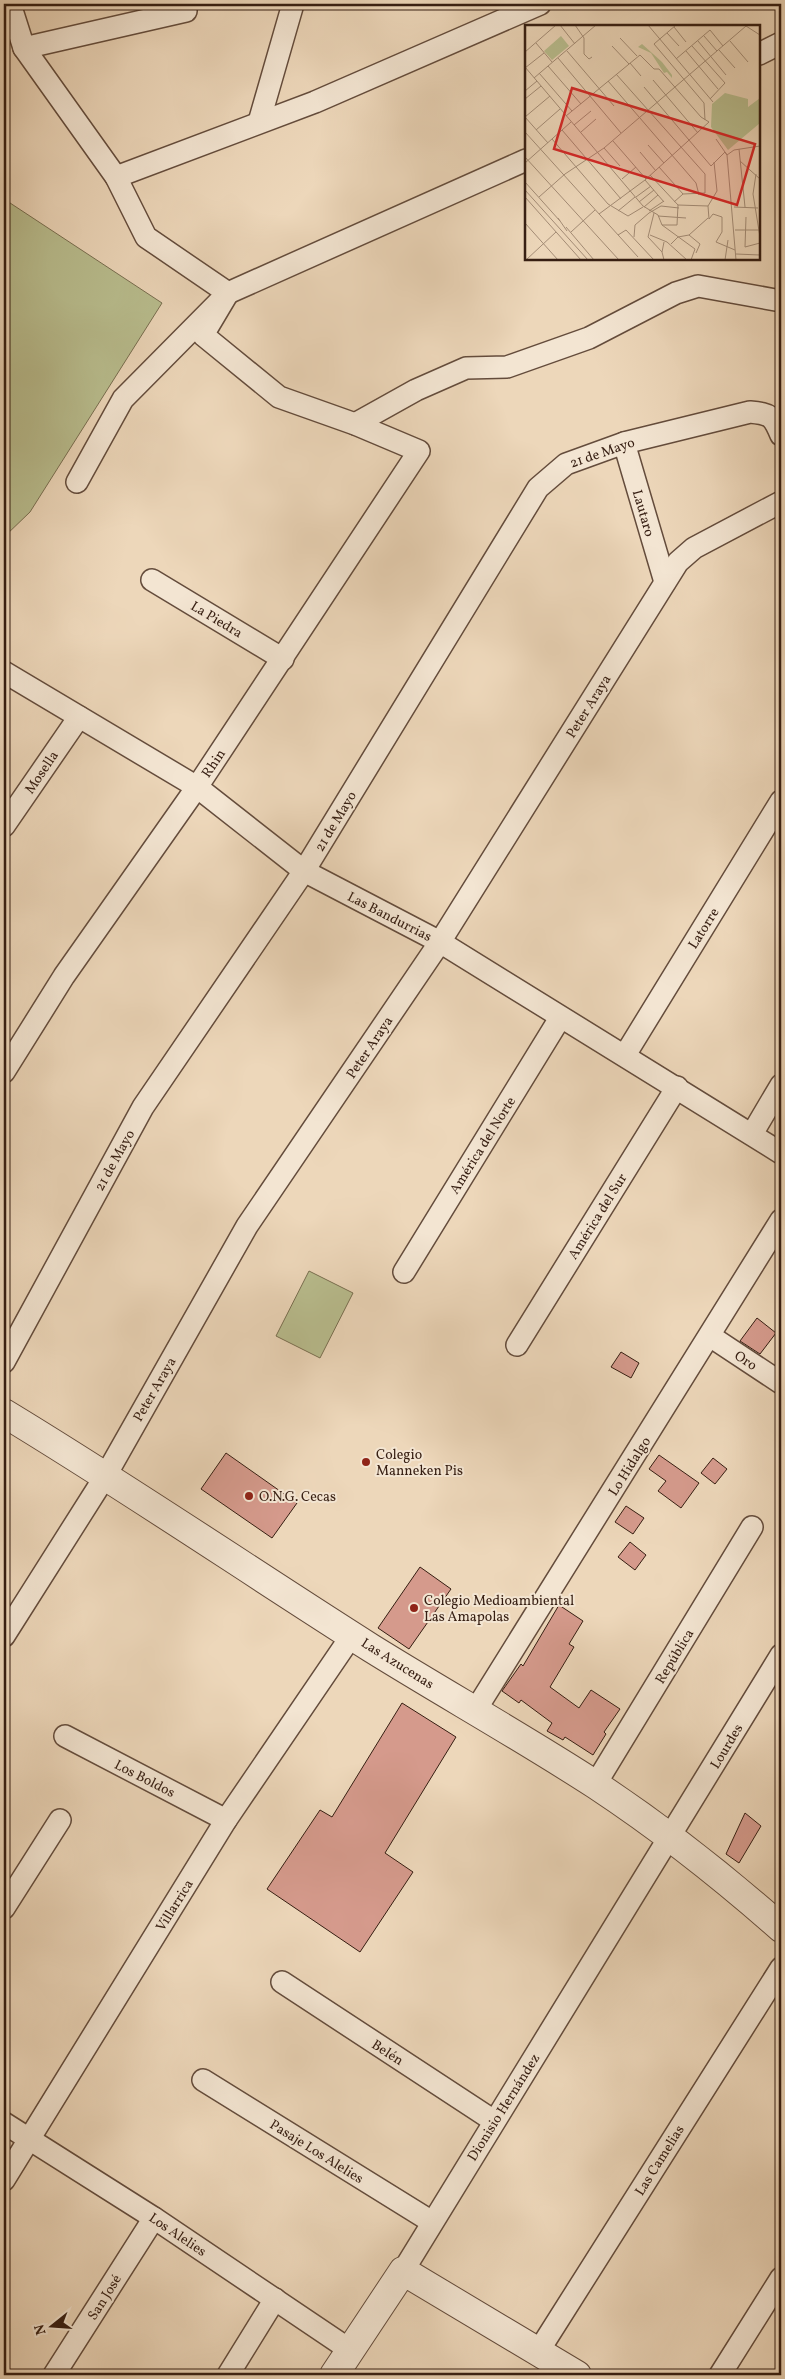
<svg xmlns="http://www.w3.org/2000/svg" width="785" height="2379" font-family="Vollkorn,serif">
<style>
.green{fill:#b9be8f;stroke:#786e50}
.building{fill:#d59a8c;stroke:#361e12}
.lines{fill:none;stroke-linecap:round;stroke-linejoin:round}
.minor-casing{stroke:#644c3c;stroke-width:24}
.tertiary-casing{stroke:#644c3c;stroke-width:30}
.minor{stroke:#f3e5d2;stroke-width:21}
.tertiary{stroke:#f3e5d2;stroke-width:28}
.poi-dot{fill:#8f2418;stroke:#f3e5d2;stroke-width:2}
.labels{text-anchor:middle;stroke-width:4;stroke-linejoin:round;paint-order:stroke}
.street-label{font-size:14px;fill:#361e12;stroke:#f3e5d2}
.poi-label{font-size:14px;fill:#361e12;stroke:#f3e5d2;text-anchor:start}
.inset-road{fill:none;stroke:#a48d77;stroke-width:1}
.view{fill:#d62828;fill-opacity:0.15;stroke:#d62828;stroke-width:2.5}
.inset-edge{fill:none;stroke:#361e12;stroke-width:2.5}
</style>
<rect width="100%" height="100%" fill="#edd7ba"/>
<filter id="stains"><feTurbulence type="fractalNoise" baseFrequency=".004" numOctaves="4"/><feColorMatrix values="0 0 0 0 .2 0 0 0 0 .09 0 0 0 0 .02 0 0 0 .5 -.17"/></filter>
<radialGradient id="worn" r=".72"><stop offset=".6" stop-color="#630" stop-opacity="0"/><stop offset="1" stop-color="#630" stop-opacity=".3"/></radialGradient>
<g class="green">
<path d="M4 199 162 303 30 512 4 537Z"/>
<path d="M309 1271 353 1293 320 1358 276 1336Z"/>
</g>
<g class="building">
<path d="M757 1318 776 1333 760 1354 740 1341Z"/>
<path d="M621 1352 639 1363 631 1378 611 1367Z"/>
<path d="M226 1453 297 1503 272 1538 201 1489Z"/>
<path d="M659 1455 699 1483 681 1508 658 1491 666 1481 649 1469Z"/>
<path d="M713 1458 727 1469 715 1484 701 1473Z"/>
<path d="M626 1506 644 1518 633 1534 615 1522Z"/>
<path d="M630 1542 646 1555 635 1570 618 1557Z"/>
<path d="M420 1567 451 1589 409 1649 378 1628Z"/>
<path d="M559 1605 583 1621 569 1644 574 1647 550 1687 579 1708 591 1690 620 1709 604 1732 606 1734 593 1755 565 1737 563 1740 547 1731 552 1723 521 1700 519 1703 502 1691 521 1664 523 1666Z"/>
<path d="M402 1703 456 1737 385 1853 413 1872 360 1952 267 1889 320 1810 332 1817Z"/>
<path d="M745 1813 761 1826 739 1863 726 1854Z"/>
</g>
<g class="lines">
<g class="minor-casing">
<g id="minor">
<path d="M24 48 186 11"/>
<path d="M759 54 781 43"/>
<path d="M259 122 293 4"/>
<path d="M116 177 315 102 540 4"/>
<path d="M355 424 416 390 466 368 507 367 589 338 676 293 698 286 781 301"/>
<path d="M624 443 665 582"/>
<path d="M77 482 123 399 228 293 526 160"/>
<path d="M152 580 283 659"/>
<path d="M4 672 197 787 304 871 440 942 781 1153"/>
<path d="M4 826 79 717"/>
<path d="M625 1055 781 801"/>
<path d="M4 1072 64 976 197 787 419 451 355 424 279 397 203 335 228 293 146 237 116 177 24 48 10 4"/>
<path d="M752 1134 781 1085"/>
<path d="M404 1272 560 1018"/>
<path d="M710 1336 781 1383"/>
<path d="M517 1345 677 1087"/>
<path d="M4 1362 143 1107 304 871 538 488 566 464 624 443 750 412C771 414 773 416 781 435"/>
<path d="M4 1636 106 1475 247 1226 440 942 678 562 694 548 781 502"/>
<path d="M475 1711 781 1220"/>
<path d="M65 1736 226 1820"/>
<path d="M595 1785 752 1527"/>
<path d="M4 1908 60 1820"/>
<path d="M282 1982 494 2121"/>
<path d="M203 2080 432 2222"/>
<path d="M4 2123 154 2218 350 2350"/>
<path d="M4 2180 226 1820 352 1635"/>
<path d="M403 2271 781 1655"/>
<path d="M538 2352 781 1968"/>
<path d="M54 2375 154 2218"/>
<path d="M228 2375 275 2299"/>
<path d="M720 2375 781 2278"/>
</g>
</g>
<g class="tertiary-casing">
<g id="tertiary">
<path d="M4 1413C128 1488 248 1570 371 1648 445 1694 522 1737 596 1785 661 1828 722 1876 781 1928"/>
<path d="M334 2375 403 2271 577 2375"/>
</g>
</g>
<use href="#minor" class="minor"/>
<use href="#tertiary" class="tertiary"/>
</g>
<g class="poi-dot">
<circle cx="366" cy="1462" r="5"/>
<circle cx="249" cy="1496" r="5"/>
<circle cx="414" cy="1608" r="5"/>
</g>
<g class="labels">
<g class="street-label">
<text transform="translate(602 452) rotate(-19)" y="5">21 de Mayo</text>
<text transform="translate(644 513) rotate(74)" y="5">Lautaro</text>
<text transform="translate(217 619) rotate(31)" y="5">La Piedra</text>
<text transform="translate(588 706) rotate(-58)" y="5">Peter Araya</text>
<text transform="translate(213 763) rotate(-56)" y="5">Rhin</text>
<text transform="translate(41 772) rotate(-56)" y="5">Mosella</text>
<text transform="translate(335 821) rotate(-59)" y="5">21 de Mayo</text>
<text transform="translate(390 916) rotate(27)" y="5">Las Bandurrias</text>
<text transform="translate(703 928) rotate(-58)" y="5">Latorre</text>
<text transform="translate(369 1047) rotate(-56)" y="5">Peter Araya</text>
<text transform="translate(482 1145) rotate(-58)" y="5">América del Norte</text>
<text transform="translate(114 1160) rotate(-61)" y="5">21 de Mayo</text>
<text transform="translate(597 1216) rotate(-58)" y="5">América del Sur</text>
<text transform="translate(746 1360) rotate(33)" y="5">Oro</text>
<text transform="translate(154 1389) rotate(-60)" y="5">Peter Araya</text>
<text transform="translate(629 1466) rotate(-58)" y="5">Lo Hidalgo</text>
<text transform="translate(674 1656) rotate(-59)" y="5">República</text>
<text transform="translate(398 1663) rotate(32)" y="5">Las Azucenas</text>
<text transform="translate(726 1746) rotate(-59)" y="5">Lourdes</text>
<text transform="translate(145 1778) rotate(27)" y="5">Los Boldos</text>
<text transform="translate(174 1905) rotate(-58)" y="5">Villarrica</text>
<text transform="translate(388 2052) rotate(33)" y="5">Belén</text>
<text transform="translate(503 2107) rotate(-58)" y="5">Dionisio Hernández</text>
<text transform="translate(317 2151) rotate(32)" y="5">Pasaje Los Alelies</text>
<text transform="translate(659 2160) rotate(-58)" y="5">Las Camelias</text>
<text transform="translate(178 2234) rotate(34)" y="5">Los Alelies</text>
<text transform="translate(104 2297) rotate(-58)" y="5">San José</text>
</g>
<g class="poi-label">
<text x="376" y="1459">Colegio<tspan x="376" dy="16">Manneken Pis</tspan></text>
<text x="259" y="1501">O.N.G. Cecas</text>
<text x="424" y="1605">Colegio Medioambiental<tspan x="424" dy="16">Las Amapolas</tspan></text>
</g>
</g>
<g transform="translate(525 25)">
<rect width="235" height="235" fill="#edd7ba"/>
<path d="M36 11 44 21 27 35 19 26ZM117 19 137 37 147 50V53L142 47 139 48 126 28 113 22ZM200 68 223 74V82L235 73V98L203 125 186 102 187 79Z" fill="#b9be8f"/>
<path class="inset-road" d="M35 0 50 19M50 0 59 13V29L64 34 67 32M123 0 188 77M151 0 129 19 179 78 180 95M149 2 161 17M142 8 154 21M179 11 192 26M95 13 112 31M173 16 201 50M205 16 223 37M11 18 27 37M87 21 104 39M167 21 200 58 185 74M194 25 210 43M42 26 89 81M161 26 193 64M0 27 31 0M33 33 96 108M151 34 185 5 198 21M105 38 116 51M23 41 56 79M0 42 118 181 133 190 137 200 170 224 166 235M0 43 19 28M14 48 47 86M91 49 180 149V168L158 169 149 177M9 53 71 0M128 55 173 108M83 56 171 158 174 170M119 62 186 141 200 127 202 130 209 125 235 121M0 66 12 56M0 74 16 61M41 91 115 30 129 44H134L176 92 184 97 120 155 74 189M0 92 23 118M0 92 25 71M49 100 66 86M11 105 35 84M37 105 96 174M0 107 113 232M56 107 71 94M27 114 83 179 103 191 118 182M191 114 202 130 211 235M88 116 121 154M123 120 139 138M79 123 95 141M214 124 220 182M115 127 131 146M0 132 94 235M215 136 235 154M0 138 46 97M134 142 158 169M231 149 228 169 235 212M125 150 153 180 152 200H137M97 154 111 142M120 155 139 177M0 157 35 196M0 165 63 235M0 172 56 235M14 172 40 149 79 123 221 1 235 10M111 172 126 161M114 177 129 165M153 180 183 181M119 182 133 170M209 182 233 183M93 186 110 172M124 186 139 176M129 188 123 212 137 227M133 191 161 193M221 192 220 222 235 218M33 193 42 206M184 194 188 189 197 192V207L191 217 210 225M184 194 183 181 192 166 189 137M0 198 33 235M41 202 69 235M210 205H234M46 207 70 185M93 210 101 205 129 235M125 210 142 217 162 235M164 210 183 193M109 212 110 200 124 188 136 181 154 183M139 217 137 227 139 235M146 219 153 212 164 210 175 219 171 228M211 229 235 230M1 235 31 207M200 235 203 215"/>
<path class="view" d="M47 63 230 119 212 180 29 124Z"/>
<rect width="235" height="235" class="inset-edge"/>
</g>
<rect width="785" height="2379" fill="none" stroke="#edd7ba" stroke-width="20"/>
<rect x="5" y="5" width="775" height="2369" fill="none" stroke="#361e12" stroke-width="2.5"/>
<rect x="10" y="10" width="765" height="2359" fill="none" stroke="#361e12"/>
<g transform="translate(52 2326) rotate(253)" stroke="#f3e5d2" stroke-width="4" paint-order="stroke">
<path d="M0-4L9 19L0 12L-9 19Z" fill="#361e12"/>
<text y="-8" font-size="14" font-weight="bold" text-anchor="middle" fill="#361e12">N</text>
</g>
<rect width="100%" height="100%" filter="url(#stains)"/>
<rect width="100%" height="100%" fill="url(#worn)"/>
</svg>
